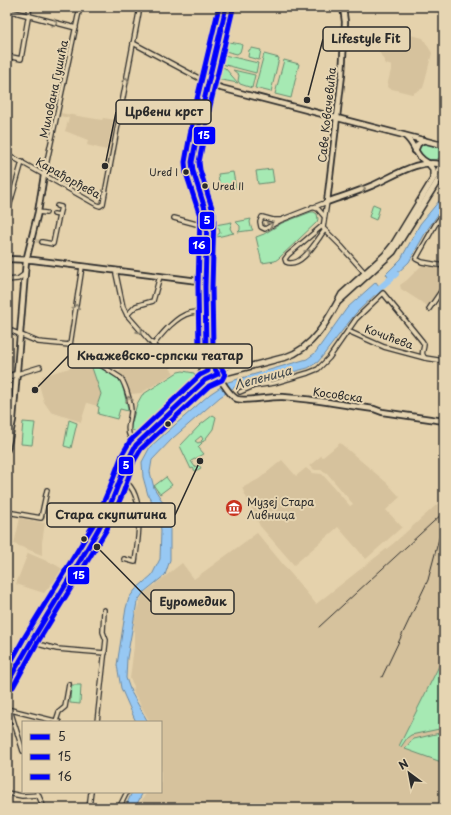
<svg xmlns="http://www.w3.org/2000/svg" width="451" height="815" font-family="'Playpen Sans',sans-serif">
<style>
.built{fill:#d6c29d}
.green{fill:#a6e9b3;stroke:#688a6f}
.water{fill:#97c8f3;stroke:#6c89a3}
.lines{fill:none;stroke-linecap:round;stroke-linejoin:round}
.river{stroke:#97c8f3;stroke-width:6}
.minor-tunnel{stroke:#c0b192;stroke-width:3.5;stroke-dasharray:3.5 2;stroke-linecap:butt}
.minor-casing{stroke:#2b2b2b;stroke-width:6}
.tertiary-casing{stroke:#2b2b2b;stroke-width:8}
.secondary-casing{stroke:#2b2b2b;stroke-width:8}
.minor{stroke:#e6d5b2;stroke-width:3.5}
.tertiary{stroke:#e6d5b2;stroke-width:4.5}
.secondary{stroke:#e6d5b2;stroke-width:5}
.rail{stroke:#2b2b2b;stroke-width:1}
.bus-1-casing{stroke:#e6d5b2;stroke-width:8}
.bus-2-casing{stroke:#e6d5b2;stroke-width:8}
.bus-3-casing{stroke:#e6d5b2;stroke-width:8}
.bus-1{stroke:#00f;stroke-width:5}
.bus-2{stroke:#00f;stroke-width:5}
.bus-3{stroke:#00f;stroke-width:5}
.oneway{stroke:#88806e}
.bus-dot{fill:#2b2b2b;stroke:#e6d5b2;stroke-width:1.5}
.labels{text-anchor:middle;stroke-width:4;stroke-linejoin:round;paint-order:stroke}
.bus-label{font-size:10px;fill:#2b2b2b;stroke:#e6d5b2;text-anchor:end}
.street-label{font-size:11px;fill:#2b2b2b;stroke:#e6d5b2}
.poi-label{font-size:11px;fill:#2b2b2b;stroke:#e6d5b2;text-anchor:start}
.water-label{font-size:12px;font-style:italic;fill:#3b4349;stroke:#e6d5b2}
.leader{fill:none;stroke:#2b2b2b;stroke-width:1.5}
.callout-dot{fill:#2b2b2b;stroke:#e6d5b2;stroke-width:1.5}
.callout{fill:#e6d5b2;stroke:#2b2b2b;stroke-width:1.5}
.callout-label{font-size:12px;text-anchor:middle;font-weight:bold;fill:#2b2b2b}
.line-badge{stroke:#e6d5b2;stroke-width:1.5}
.badge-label{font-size:11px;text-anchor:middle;font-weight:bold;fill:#fff}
</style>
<rect width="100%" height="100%" fill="#e5d2ac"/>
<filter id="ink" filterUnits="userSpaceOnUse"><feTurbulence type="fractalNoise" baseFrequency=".025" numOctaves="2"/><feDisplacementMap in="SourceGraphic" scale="8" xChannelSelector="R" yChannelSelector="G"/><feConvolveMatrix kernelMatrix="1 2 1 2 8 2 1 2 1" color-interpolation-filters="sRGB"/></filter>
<g filter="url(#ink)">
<g class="built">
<path d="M381 28 423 38 432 53 423 88 412 94 388 88 387 86 392 66 386 64 377 48Z"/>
<path d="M60 113 102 120 103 118 116 120 110 151 87 145 88 140 65 131 69 118 60 116Z"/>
<path d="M423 264 444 267V285L437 298 429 307 401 289 400 285 407 280Z"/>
<path d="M148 342 174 373 141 393 131 394 126 379 119 372Z"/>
<path d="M90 362 101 394 97 406 87 403 81 422 51 412 44 402 38 381 43 379 42 376Z"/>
<path d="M340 443 387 483 400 497 386 510 402 527 366 559 338 527 294 565 260 526 242 488 259 479 282 460 296 476 306 468 312 473 322 474 350 506 353 504 327 473 321 470H315L309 466 321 456 323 457Z"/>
<path d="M443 499 444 808H137L147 792H161V722H150L133 691 134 686 130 679 134 646V623L137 609 143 594 182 563 194 579 257 533 316 604 394 543Z"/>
<path d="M20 518 45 523 42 542V555L14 544Z"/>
<path d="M28 553 56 565 67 572 63 579H62V581L58 587 52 583 44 593 16 584Z"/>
</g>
<g class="green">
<path d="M223 41 240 44 242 45 240 52 237 54 221 50Z"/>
<path d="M252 48 261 50 259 60 248 57 249 50Z"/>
<path d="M220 54 258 63 256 73 218 63Z"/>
<path d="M264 54 279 58 271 92 255 88Z"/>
<path d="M284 60 299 64 291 98 275 94Z"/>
<path d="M217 66 225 68 238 83 216 79 215 76Z"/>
<path d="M233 70 255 75 252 88 240 84 238 81 239 75Z"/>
<path d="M423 143 442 148V156C433 164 426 159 417 153L418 146Z"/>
<path d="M272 169 274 182 258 184 256 171Z"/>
<path d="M233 172 236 188 220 190 218 174Z"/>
<path d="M373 204 380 207 376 220 369 217Z"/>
<path d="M311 212H314L317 214 318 219 317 222 279 258 275 261 262 263 256 237 264 234 282 223Z"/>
<path d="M251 219 250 222 251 227 253 230 238 232 240 230V226L236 222Z"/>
<path d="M232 222 230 228 232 232 234 233 217 237V235L220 233 219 228 215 227V225Z"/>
<path d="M90 362 119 379 122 384 128 408V411L120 409 117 419 98 414 99 407 97 406 101 394Z"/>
<path d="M183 371 194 373 196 378V381L141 434 130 429 137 404 142 395 178 372Z"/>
<path d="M213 415 216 417 213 429 203 442 201 441 203 439 201 436 195 441 198 443 200 442 202 443 198 447 204 454 191 461 195 467 199 465 201 468 195 471 193 468 191 469 180 446 200 425Z"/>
<path d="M69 420 77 423 71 448 64 446Z"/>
<path d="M23 422 35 423 32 445 21 444Z"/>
<path d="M166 477 172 485 160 494 154 486Z"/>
<path d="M444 656V728L411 735 407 738 401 747 399 746Z"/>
<path d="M71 685H81L80 704 70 703Z"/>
<path d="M444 732V763L405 749 411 741 414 739Z"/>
</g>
<g class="water">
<path d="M444 195V206L427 230 409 262 390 280 386 274 401 259 420 224Z"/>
<path d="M376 282 381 289 356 313 318 362 308 368 235 387 220 397 173 438 152 460 150 472 154 488 161 499 170 517V560L165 575 144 592 137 602 127 658 126 678 131 692 148 722H136L121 688 117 665 126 608 129 598 135 590 152 575 160 559 161 531 159 512 148 495 143 477 142 462 150 447 210 394 228 382 307 359 315 353 347 308Z"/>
<path d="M132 792H143L135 808H125Z"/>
</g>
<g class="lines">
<path class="river" d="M375 292 396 274"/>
<path class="minor-tunnel" d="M36 241 42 242"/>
<g class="minor-casing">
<g id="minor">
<path d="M7 10 76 28"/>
<path d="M133 43 208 83"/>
<path d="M7 56 21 59 30 7"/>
<path d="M7 154 97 205 100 206 103 204 140 7"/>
<path d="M44 175 80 7"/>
<path d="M57 206 61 207 59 215"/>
<path d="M312 207 318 209 324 216"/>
<path d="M38 212 46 213"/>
<path d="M444 213 435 225 416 259 422 262 444 266"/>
<path d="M7 214 22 162"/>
<path d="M174 218 200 225H206"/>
<path d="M281 220H273L262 217 260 222 261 227 265 229 281 220 327 202 323 228 341 246 365 273"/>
<path d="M322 226 288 255 285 259 286 262C301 269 317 240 324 231"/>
<path d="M42 242 53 244 59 215 54 214"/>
<path d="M116 270V274L123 307 127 315 170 364"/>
<path d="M7 280 18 279 25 274"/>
<path d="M429 309 444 287"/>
<path d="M127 315 136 306 153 301 160 276"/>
<path d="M7 329 38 342 70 345 121 378C126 386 131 403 131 412 130 421 126 429 130 437L141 440"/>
<path d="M348 331 384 347 425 358"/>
<path d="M70 345 82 267"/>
<path d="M153 345C162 334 175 317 190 313 194 312 201 312 206 312"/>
<path d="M17 374 40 367"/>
<path d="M240 392 254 386 274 383 308 373 318 369 329 358 356 319 383 293 422 341 424 344C424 350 420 353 425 358L444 361"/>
<path d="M121 479C147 491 138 540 135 562L124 559"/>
<path d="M7 512 41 518 47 490"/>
<path d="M30 642 57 649 105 653"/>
<path d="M7 709 59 722"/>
<path d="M10 710 23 751"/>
<path d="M56 721 59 712 65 707 69 684"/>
<path d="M97 722 106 640 103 632 104 610"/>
<path d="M37 792 44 808"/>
<path d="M7 793 22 796 38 795"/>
<path d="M89 808 91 792"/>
<path d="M119 808 127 792"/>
</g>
</g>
<g class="tertiary-casing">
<g id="tertiary">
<path d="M343 7 345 22 342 75 327 202C341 197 357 192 371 186 393 177 419 157 444 165"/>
<path d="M208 83 221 88 442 145"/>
<path d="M405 136C416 145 414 156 428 163"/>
<path d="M415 151 418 144 424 140"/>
<path d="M7 259 33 260 206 282"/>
<path d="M206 347 205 287 207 215 193 171 192 162 203 105 226 7"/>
<path d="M208 356C212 366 228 395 237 399 247 402 271 396 283 397 314 399 344 405 374 409L382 412 444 421"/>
<path d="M7 377 17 374"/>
<path d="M7 449 13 420 26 261 38 212 44 175"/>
</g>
</g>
<g class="secondary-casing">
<g id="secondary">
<path d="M439 144 444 143"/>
<path d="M429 164 433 169V177"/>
<path d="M339 301 393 252 444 171"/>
<path d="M207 352C215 366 222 369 238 365"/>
<path d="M193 388 202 371 206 344"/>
<path d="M7 675 19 655"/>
<path d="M7 684 30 642 101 525 117 490 128 458 136 445 188 395 209 377 286 357C314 348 329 318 342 294L385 255 393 245 444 161"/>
</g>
</g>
<use href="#minor" class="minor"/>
<use href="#tertiary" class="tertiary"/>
<use href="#secondary" class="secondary"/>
<g class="rail">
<path d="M319 627 444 512"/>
<path d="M382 677 428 580 441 531"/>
</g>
<g class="bus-1-casing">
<path id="bus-1" d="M7 684C36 630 71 579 100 526 115 500 121 470 136 445L205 380 218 374 210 361 206 349 205 287 207 215 193 171 192 162 203 105 226 7"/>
</g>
<g class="bus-2-casing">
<path id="bus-2" d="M13 687 36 645 107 529 123 493 134 461 141 449 209 386 222 380 225 374 216 358 213 348 212 287 214 214 200 170 199 162 210 106 233 9"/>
</g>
<g class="bus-3-casing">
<path id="bus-3" d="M7 669 24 638 95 522 110 487 122 455 130 441 200 375 208 371 204 364 199 349 198 287 200 216 186 173 185 162 196 103 219 7"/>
</g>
<use href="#bus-1" class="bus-1"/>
<use href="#bus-2" class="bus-2"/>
<use href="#bus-3" class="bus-3"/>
</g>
<defs><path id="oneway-chevron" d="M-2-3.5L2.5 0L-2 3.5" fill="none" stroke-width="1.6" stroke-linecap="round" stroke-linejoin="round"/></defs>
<g class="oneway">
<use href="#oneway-chevron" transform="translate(55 23) rotate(15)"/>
<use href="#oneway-chevron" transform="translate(126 80) rotate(-80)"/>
<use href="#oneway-chevron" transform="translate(363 189) rotate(-19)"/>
<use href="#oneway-chevron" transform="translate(270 225) rotate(-28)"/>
<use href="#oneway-chevron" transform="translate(308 252) rotate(-46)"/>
<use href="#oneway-chevron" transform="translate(76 307) rotate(-82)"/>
<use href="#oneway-chevron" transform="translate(140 331) rotate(48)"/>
<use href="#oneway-chevron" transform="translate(129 399) rotate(-104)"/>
</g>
</g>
<defs>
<g id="museum-disc" transform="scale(0.9)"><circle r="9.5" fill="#c8321e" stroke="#e6d5b2"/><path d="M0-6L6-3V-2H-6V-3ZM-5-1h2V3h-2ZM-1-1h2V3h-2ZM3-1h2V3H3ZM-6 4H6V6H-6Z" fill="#fff"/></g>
</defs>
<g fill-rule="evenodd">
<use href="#museum-disc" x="234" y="508"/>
</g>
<g class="bus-dot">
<circle cx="186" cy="172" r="3.5"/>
<circle cx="205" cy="186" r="3.5"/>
<circle cx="168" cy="424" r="3.5"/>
<circle cx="84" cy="539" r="3.5"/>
</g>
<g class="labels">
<g class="bus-label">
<text x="178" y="176">Ured I</text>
<text x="212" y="190" text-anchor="start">Ured II</text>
</g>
<g class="street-label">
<text transform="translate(54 89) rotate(-78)" y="4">Милована Гушића</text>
<text transform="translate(327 115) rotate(-84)" y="4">Саве Ковачевића</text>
<text transform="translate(68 178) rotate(29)" y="4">Карађорђева</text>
<text transform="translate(389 337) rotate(20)" y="4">Кочићева</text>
<text transform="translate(338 395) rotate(8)" y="4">Косовска</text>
</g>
<g class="poi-label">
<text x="247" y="506">Музеј Стара<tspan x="247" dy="13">Ливница</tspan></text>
</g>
<g class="water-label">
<text transform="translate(263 378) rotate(-15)" y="4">Лепеница</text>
</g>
</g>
<path class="leader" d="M307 100L323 39M105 166L116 112M35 390L68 356M200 461L175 515M97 547L151 602"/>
<g class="callout-dot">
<circle cx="307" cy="100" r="4"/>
<circle cx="105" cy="166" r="4"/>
<circle cx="35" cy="390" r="4"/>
<circle cx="200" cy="461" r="4"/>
<circle cx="97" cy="547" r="4"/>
</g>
<g class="callout">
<rect x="323" y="27" width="87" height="24" rx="4"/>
<rect x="116" y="100" width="95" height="24" rx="4"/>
<rect x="68" y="344" width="184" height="24" rx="4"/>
<rect x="47" y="503" width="128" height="24" rx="4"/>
<rect x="151" y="590" width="83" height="24" rx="4"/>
</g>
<g class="callout-label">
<text x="366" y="43">Lifestyle Fit</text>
<text x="164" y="116">Црвени крст</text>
<text x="160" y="360">Књажевско-српски театар</text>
<text x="111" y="519">Стара скупштина</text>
<text x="193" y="606">Еуромедик</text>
</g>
<g class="line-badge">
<rect x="193" y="126" width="23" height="19" rx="4" fill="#00f"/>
<rect x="199" y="211" width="16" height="19" rx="4" fill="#00f"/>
<rect x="188" y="236" width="23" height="19" rx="4" fill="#00f"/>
<rect x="118" y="456" width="16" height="19" rx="4" fill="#00f"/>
<rect x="67" y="566" width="23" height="19" rx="4" fill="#00f"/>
</g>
<g class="badge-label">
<text x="204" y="139">15</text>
<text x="207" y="224">5</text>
<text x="199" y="249">16</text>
<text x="126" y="469">5</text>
<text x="79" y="579">15</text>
</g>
<rect width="451" height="815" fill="none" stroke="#e6d5b2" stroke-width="24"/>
<rect x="12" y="12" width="427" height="791" fill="none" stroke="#2b2b2b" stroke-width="1.5" filter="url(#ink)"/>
<rect x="22" y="721" width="140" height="72" fill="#e6d5b2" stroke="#9b917c"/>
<rect x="30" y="734" width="20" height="6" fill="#0000ff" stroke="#9b917c"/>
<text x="58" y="741" font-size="12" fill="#2b2b2b">5</text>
<rect x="30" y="754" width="20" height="6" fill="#0000ff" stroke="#9b917c"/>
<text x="58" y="761" font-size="12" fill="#2b2b2b">15</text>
<rect x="30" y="774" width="20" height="6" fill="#0000ff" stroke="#9b917c"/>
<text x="58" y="781" font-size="12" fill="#2b2b2b">16</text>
<g transform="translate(409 773) rotate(328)" stroke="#e6d5b2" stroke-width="3" paint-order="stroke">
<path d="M0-3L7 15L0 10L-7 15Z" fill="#2b2b2b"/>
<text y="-6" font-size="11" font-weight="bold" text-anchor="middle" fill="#2b2b2b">N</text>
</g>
</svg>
